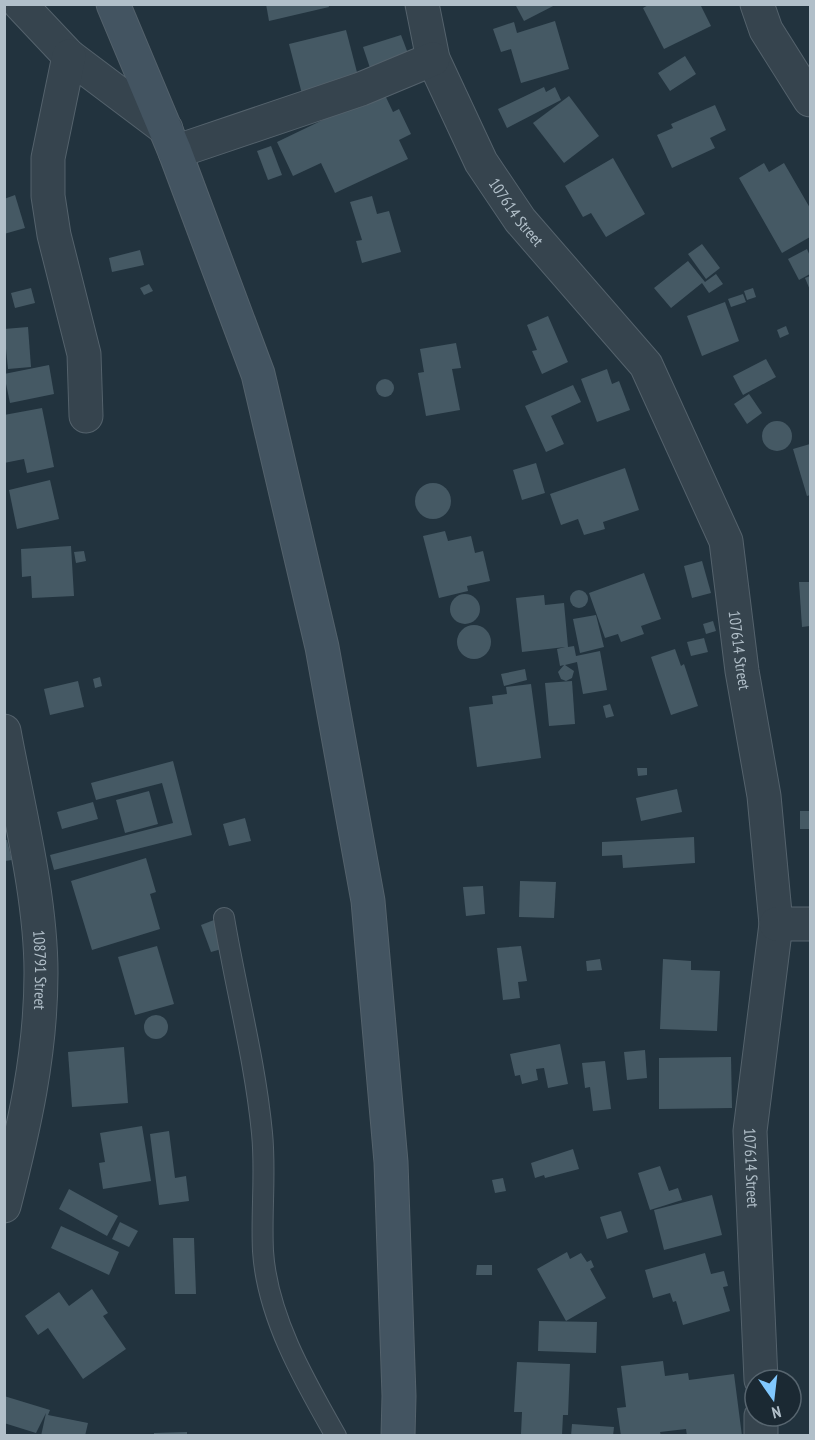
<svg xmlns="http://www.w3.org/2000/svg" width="815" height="1440" font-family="'PT Sans Narrow',sans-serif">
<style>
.building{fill:#455964}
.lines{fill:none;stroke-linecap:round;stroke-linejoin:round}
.lane-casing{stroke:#54626c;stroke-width:22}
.street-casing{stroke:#54626c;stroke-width:35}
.secondary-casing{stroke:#54626c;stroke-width:35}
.lane{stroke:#36444e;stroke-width:20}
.street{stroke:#36444e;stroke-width:33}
.secondary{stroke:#435461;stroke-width:33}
.labels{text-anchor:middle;stroke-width:4.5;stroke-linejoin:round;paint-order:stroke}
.street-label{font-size:16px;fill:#b1bfc9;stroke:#1b2933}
</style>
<rect width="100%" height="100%" fill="#22333e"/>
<g class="building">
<path d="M266 4H328L329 7 269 21Z"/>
<path d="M515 4H557L524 21Z"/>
<path d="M650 4H700L711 26 664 49 643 8Z"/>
<path d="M555 21 569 69 521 83 511 49 501 52 493 29 514 22 517 33Z"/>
<path d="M346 30 359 80 302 94 289 44Z"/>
<path d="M401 35 409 56 370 68 363 47Z"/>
<path d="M685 56 696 74 670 91 658 73Z"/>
<path d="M544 87 546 92 555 87 561 100 507 128 498 109Z"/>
<path d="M383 91 393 112 399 109 411 134 399 140 408 159 335 193 321 163 293 176 277 142Z"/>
<path d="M569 96 599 136 564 163 533 123Z"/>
<path d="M715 105 726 130 710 138 715 148 672 168 657 135 673 128 671 124Z"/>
<path d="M271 146 282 175 268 180 257 151Z"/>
<path d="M613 158 645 214 606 237 591 213 583 217 565 186Z"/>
<path d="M764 163 769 172 784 163 810 208V237L782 253 739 178Z"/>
<path d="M15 195 25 228 4 234V199Z"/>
<path d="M372 196 377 214 389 211 401 252 362 263 356 241 362 240 350 202Z"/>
<path d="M702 244 720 268 706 279 688 254Z"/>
<path d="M807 249 810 256V274L799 280 788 259Z"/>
<path d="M140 250 144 265 112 272 109 258Z"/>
<path d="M688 261 705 282 716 274 723 284 709 293 702 283 671 308 654 288Z"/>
<path d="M810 276V290L805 278Z"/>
<path d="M149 284 153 291 144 295 140 288Z"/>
<path d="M31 288 35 303 15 308 11 293Z"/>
<path d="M753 288 756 297 747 300 744 291Z"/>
<path d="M743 294 746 302 731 307 728 299Z"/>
<path d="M725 302 739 341 702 356 687 316Z"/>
<path d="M548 316 568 362 542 374 532 351 537 350 527 325Z"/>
<path d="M786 326 789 334 780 338 777 330Z"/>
<path d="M28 327 31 367 8 369 4 329Z"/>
<path d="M456 343 461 368 452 369 460 410 426 416 418 373 424 372 420 349Z"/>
<path d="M766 359 776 377 743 395 733 376Z"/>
<path d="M49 365 54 394 10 403 4 374Z"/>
<path d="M607 369 612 384 619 381 630 410 597 422 581 379Z"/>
<circle cx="385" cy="388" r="9"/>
<path d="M573 385 581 402 551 416 564 444 546 452 525 406Z"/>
<path d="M749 394 762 413 747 424 734 404Z"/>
<path d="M42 408 54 467 27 473 24 459 4 463V415Z"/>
<circle cx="777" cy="436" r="15"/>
<path d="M810 444V495L807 496 793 449Z"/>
<path d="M536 463 545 493 522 500 513 470Z"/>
<path d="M625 468 639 510 603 522 605 529 584 535 578 519 561 525 550 494Z"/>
<path d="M50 480 59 519 17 529 9 490Z"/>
<circle cx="433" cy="501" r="18"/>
<path d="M445 531 448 541 471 536 475 553 483 551 490 581 467 586 468 591 439 598 423 536Z"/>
<path d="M71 546 74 596 32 598 31 576 22 577 21 549Z"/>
<path d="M84 551 86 561 76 563 74 552Z"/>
<path d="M702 561 711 593 692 598 684 566Z"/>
<path d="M644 573 661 619 641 626 644 634 621 642 618 634 605 638 589 593Z"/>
<path d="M799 582H810V626L802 627Z"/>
<circle cx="579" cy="599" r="9"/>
<circle cx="465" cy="609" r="15"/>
<path d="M544 595 545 605 564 603 568 647 574 646 576 656 600 651 607 690 583 694 577 662 565 665 574 671 572 678 566 681 561 679 558 672 564 665 560 666 557 649 565 647 522 652 516 598Z"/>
<path d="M596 615 604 647 580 653 573 619Z"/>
<path d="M713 621 716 631 706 634 703 624Z"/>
<circle cx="474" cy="642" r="17"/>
<path d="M704 638 708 652 691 656 687 642Z"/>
<path d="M675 649 681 666 684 664 698 706 671 715 651 657Z"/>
<path d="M525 669 527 680 504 686 501 674Z"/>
<path d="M100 677 102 686 95 688 93 679Z"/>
<path d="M78 681 84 707 50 715 44 689Z"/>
<path d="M572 681 575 724 549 726 545 683Z"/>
<path d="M531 684 541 758 477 767 469 707 493 704 492 696 507 694 506 687Z"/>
<path d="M610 704 614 716 606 718 603 706Z"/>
<path d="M173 761 192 835 54 870 50 855 173 823 162 783 96 800 91 783Z"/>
<path d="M637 768H647V775L638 776Z"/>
<path d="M677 789 682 812 641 821 636 798Z"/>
<path d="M149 791 158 824 125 833 116 800Z"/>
<path d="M93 802 98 819 62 829 57 812Z"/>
<rect x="800" y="811" width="10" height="18"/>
<path d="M245 818 251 841 229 846 223 824Z"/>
<path d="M694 837 695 863 623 868 622 855 602 856V842Z"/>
<path d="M5 840H7L12 860 5 861Z"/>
<path d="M146 858 156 892 150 894 160 929 92 950 71 881Z"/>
<path d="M520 881 556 882 554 918 519 917Z"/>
<path d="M483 886 485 914 466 916 463 887Z"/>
<path d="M214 920 225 948 211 952 201 925Z"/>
<path d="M157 946 174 1004 135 1015 118 957Z"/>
<path d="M521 946 527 981 518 982 520 998 503 1000 497 948Z"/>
<path d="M600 959 602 970 587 971 586 961Z"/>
<path d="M663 959 691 961V970L720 971 717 1031 660 1029Z"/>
<circle cx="156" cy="1027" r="12"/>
<path d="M560 1044 568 1084 548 1088 544 1068 536 1069 538 1080 522 1084 520 1075 515 1076 510 1054Z"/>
<path d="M124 1047 128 1103 72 1107 68 1052Z"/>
<path d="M645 1050 647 1078 627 1080 624 1052Z"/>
<path d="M731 1057 732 1108 659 1109V1058Z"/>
<path d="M605 1061 611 1109 593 1111 590 1087 585 1088 582 1063Z"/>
<path d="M142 1126 151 1181 103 1189 99 1163 105 1162 100 1133Z"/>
<path d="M169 1131 175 1178 186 1176 189 1201 159 1205 150 1134Z"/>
<path d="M573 1149 579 1169 545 1178 544 1175 535 1178 531 1163Z"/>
<path d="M660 1166 669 1191 678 1188 682 1200 650 1210 638 1173Z"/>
<path d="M503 1178 506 1191 495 1193 492 1180Z"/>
<path d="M69 1189 118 1216 107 1236 59 1209Z"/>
<path d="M712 1195 722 1235 664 1250 654 1210Z"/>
<path d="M621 1211 628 1232 607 1239 600 1217Z"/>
<path d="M120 1222 138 1231 129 1247 112 1239Z"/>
<path d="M61 1226 119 1252 109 1275 51 1248Z"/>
<path d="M173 1238H194L196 1294H175Z"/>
<path d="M567 1252 570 1259 581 1253 587 1262 591 1260 594 1267 590 1269 606 1298 566 1321 537 1269Z"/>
<path d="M705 1253 711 1274 724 1271 728 1286 723 1287 730 1311 683 1325 676 1301 673 1302 670 1293 653 1298 645 1270Z"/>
<path d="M477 1265H492V1275H476Z"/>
<path d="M92 1289 108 1313 103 1316 126 1349 83 1379 48 1328 38 1335 25 1316 59 1292 69 1306Z"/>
<path d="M539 1321 597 1322 596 1353 538 1351Z"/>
<path d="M663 1361 665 1376 688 1373 689 1380 734 1374 742 1436H687L686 1429 660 1432 661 1436H621L617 1408 626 1407 621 1366Z"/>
<path d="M517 1362 570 1364 568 1415H563L562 1435 521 1434 522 1412H514Z"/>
<path d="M4 1396 50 1410 48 1415 88 1423 85 1436H41L46 1413 36 1433 4 1423Z"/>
<path d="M572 1424 614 1427 613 1436H571Z"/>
<path d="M187 1432V1436H154V1433Z"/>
</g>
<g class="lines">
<g class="lane-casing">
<path id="lane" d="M224 918C236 990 255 1060 262 1133 266 1172 261 1212 263 1251 267 1316 304 1380 336 1436"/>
</g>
<g class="street-casing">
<g id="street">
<path d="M20 4 69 56 166 129"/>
<path id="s1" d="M422 4 433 59 481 162 520 220 646 365 726 541 742 671 764 796 776 924 750 1131 761 1380"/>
<path d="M757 4 766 30 810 100"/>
<path d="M69 56 48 158V196L54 235 84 354 86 416"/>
<path d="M175 152 361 89 433 59"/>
<path id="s2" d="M4 731C18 807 41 896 41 973 41 1054 24 1128 4 1206"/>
<path d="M776 924H810"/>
<path d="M761 1416V1436"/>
</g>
</g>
<g class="secondary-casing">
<path id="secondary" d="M113 4 175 152 258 374 322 647 368 901 391 1162 399 1396 398 1436"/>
</g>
<use href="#lane" class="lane"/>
<use href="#street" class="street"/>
<use href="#secondary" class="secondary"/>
</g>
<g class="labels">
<g class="street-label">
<text dy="6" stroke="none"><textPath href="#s1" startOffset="231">107614 Street</textPath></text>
<text dy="6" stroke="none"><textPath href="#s1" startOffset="735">107614 Street</textPath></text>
<text dy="6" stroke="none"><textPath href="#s2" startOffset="242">108791 Street</textPath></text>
<text dy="6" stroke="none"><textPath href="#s1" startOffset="1257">107614 Street</textPath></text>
</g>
</g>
<rect width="815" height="1440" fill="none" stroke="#b1bfc9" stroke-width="12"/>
<g transform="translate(773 1398) rotate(166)"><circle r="28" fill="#1b2933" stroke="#57656f" stroke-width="1.5"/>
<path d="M0-4.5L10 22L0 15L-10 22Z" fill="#81c8fe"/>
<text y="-9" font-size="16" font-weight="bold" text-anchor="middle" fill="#b1bfc9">N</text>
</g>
</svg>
